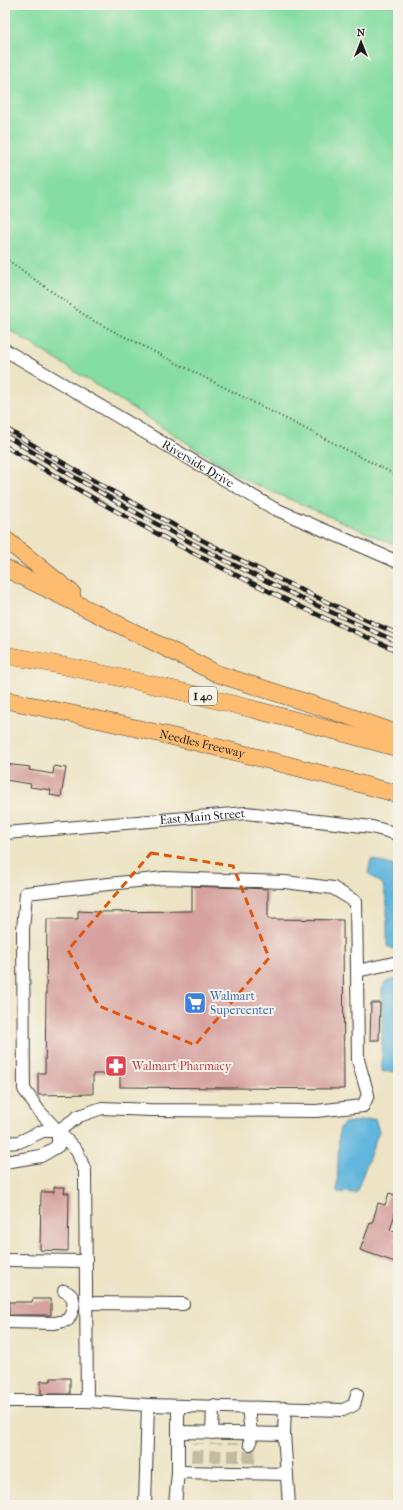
<svg xmlns="http://www.w3.org/2000/svg" width="403" height="1510" font-family="'IM FELL French Canon',serif">
<style>
.green{fill:#84dda2;stroke:#507c5f}
.water{fill:#60b6dd;stroke:#3e697c}
.building{fill:#d6a19f}
.lines{fill:none;stroke-linecap:round;stroke-linejoin:round}
.minor-tunnel{stroke:#c3bca3;stroke-width:12;stroke-dasharray:12 6;stroke-linecap:butt}
.minor-casing{stroke:#3b3a35;stroke-width:14}
.highway-casing{stroke:#3b3a35;stroke-width:18}
.path{stroke:#3b3a35;stroke-width:2;stroke-dasharray:1 3;stroke-linecap:butt}
.minor{stroke:#fff;stroke-width:12}
.highway{stroke:#fdbc6f;stroke-width:17}
.rail-casing{stroke:#1c1c1c;stroke-width:4.5}
.rail{stroke:#f7f3e8;stroke-width:3;stroke-dasharray:9;stroke-linecap:butt}
.marked{fill:none;stroke:#de560d;stroke-width:3;stroke-dasharray:8 5;stroke-linejoin:round}
.labels{text-anchor:middle;stroke-width:4;stroke-linejoin:round;paint-order:stroke}
.shield{fill:#f7f3e8;stroke:#5e5c59;stroke-width:1}
.shield-label{font-size:11px;font-weight:bold;fill:#1c1c1c}
.street-label{font-size:12px;fill:#1c1c1c;stroke:#f7f3e8}
.shop-label{font-size:12px;fill:#366cbe;stroke:#f7f3e8;text-anchor:start}
.health-label{font-size:12px;fill:#be3a42;stroke:#f7f3e8;text-anchor:start}
</style>
<rect width="100%" height="100%" fill="#f7f3e8"/>
<filter id="ink" filterUnits="userSpaceOnUse"><feTurbulence type="fractalNoise" baseFrequency=".025" numOctaves="2"/><feDisplacementMap in="SourceGraphic" scale="8" xChannelSelector="R" yChannelSelector="G"/><feConvolveMatrix kernelMatrix="1 2 1 2 8 2 1 2 1" color-interpolation-filters="sRGB"/></filter>
<filter id="wash" filterUnits="userSpaceOnUse"><feTurbulence type="fractalNoise" baseFrequency=".012" numOctaves="4" result="noise"/><feDisplacementMap in="SourceGraphic" scale="16" xChannelSelector="R" yChannelSelector="G"/><feGaussianBlur stdDeviation="0.9" result="paint"/><feColorMatrix in="noise" values="0 0 0 0 0 0 0 0 0 0 0 0 0 0 0 0 0 1.4 0 .05"/><feComposite in="paint" operator="in"/></filter>
<g filter="url(#wash)">
<rect width="100%" height="100%" fill="#ede4c5"/>
<path class="green" d="M5 5H398V546L247 481 5 327Z"/>
<g class="water">
<path d="M371 859 398 867V947L393 949 387 946V904L383 885 368 873Z"/>
<path d="M398 978V1071L382 1072V989L385 982Z"/>
<path d="M375 1119 379 1131 356 1193 337 1192 339 1132 341 1126 344 1123Z"/>
</g>
<g id="blocks">
<g class="building">
<path d="M5 764 30 767 29 770 53 774 54 766 66 768 61 797 50 795 51 790 30 787 31 784 5 780Z"/>
<path d="M192 886 268 889V919L343 920 344 1089 120 1087V1074H93V1094L38 1095V1073H45L47 919H78V911L98 912 192 911Z"/>
<path d="M371 1003H380L379 1040H370Z"/>
<path d="M54 1187H65L64 1193H69L68 1251 40 1250 41 1192H54Z"/>
<path d="M389 1193 398 1196V1204L390 1230 397 1233 394 1240 398 1242V1263L360 1250 370 1223 372 1224 378 1203 385 1205Z"/>
<path d="M33 1299H51V1315H9V1302H32Z"/>
<path d="M51 1378H70V1394H41V1381H51Z"/>
</g>
</g>
</g>
<g filter="url(#ink)">
<use href="#blocks" fill-opacity="0" stroke="#3b3a35" stroke-width="1"/>
<g class="lines">
<g class="minor-tunnel">
<path d="M197 1462 198 1443"/>
<path d="M215 1462 216 1443"/>
<path d="M233 1462V1443"/>
<path d="M249 1463 250 1444"/>
</g>
<g class="minor-casing">
<g id="minor">
<path id="s1" d="M5 350 273 508 398 562"/>
<path id="s2" d="M5 833 246 813 372 827 398 834"/>
<path d="M5 1143 19 1142 43 1131H58L79 1116 102 1108 150 1110 316 1111 363 1106 368 1095 358 1060 357 971 398 962"/>
<path d="M5 1162 41 1156 58 1146V1131"/>
<path d="M5 1260 86 1261"/>
<path d="M86 1303 183 1304"/>
<path d="M5 1322 55 1323 68 1320C74 1309 78 1296 64 1291"/>
<path d="M5 1401H87"/>
<path d="M148 1405 87 1401 85 1171 77 1151 39 1111 24 1089 23 930 26 893 164 878 285 882 333 888 356 902 357 971"/>
<path d="M248 1408 251 1433 250 1444"/>
<path d="M285 1408 284 1434 289 1505"/>
<path d="M178 1432 284 1434"/>
<path d="M212 1433 213 1406"/>
<path d="M178 1472 287 1474"/>
<path d="M145 1505 148 1405 343 1410 354 1405 357 1394"/>
<path d="M175 1505 178 1472V1406"/>
</g>
</g>
<g class="highway-casing">
<g id="highway">
<path d="M5 539 72 593"/>
<path d="M5 568 218 674 348 716 398 734"/>
<path d="M5 655C138 678 268 712 398 748"/>
<path id="s3" d="M5 700C137 726 268 759 398 794"/>
</g>
</g>
<path class="path" d="M5 258 90 319 398 476"/>
<use href="#minor" class="minor"/>
<use href="#highway" class="highway"/>
<g class="rail-casing">
<g id="rail">
<path d="M5 428C132 506 262 575 398 634"/>
<path d="M5 435C131 514 261 583 398 642"/>
<path d="M5 446C132 524 262 592 398 651"/>
</g>
</g>
<use href="#rail" class="rail"/>
</g>
</g>
<path class="marked" d="M151 853 233 866 269 958 195 1045 99 1006 68 950Z"/>
<defs>
<g id="supermarket-square" transform="scale(1.15)"><rect x="-9" y="-9" width="18" height="18" rx="4" fill="#3f7fe0" stroke="#f7f3e8"/><path d="M-6-5.5h2.5l.6 2H6L4.5 2H-2.5L-4.4-4H-6ZM-1.5 3.2a1.3 1.3 0 1 0 .1 0ZM3 3.2a1.3 1.3 0 1 0 .1 0Z" fill="#fff"/></g>
<g id="pharmacy-square" transform="scale(1.15)"><rect x="-9" y="-9" width="18" height="18" rx="4" fill="#e0444e" stroke="#f7f3e8"/><path d="M-2-6h4v4h4v4h-4v4h-4v-4h-4v-4h4Z" fill="#fff"/></g>
</defs>
<g fill-rule="evenodd">
<use href="#supermarket-square" x="195" y="1003"/>
<use href="#pharmacy-square" x="116" y="1066"/>
</g>
<g class="labels">
<rect class="shield" x="189" y="687" width="28" height="18" rx="3"/>
<g class="shield-label">
<text x="203" y="700">I 40</text>
</g>
<g class="street-label">
<text dy="4" stroke="none"><textPath href="#s1" startOffset="224">Riverside Drive</textPath></text>
<text dy="4" stroke="none"><textPath href="#s3" startOffset="202">Needles Freeway</textPath></text>
<text dy="4" stroke="none"><textPath href="#s2" startOffset="198">East Main Street</textPath></text>
</g>
<g class="shop-label">
<text x="210" y="1000">Walmart<tspan x="210" dy="14">Supercenter</tspan></text>
</g>
<g class="health-label">
<text x="132" y="1070">Walmart Pharmacy</text>
</g>
</g>
<rect width="403" height="1510" fill="none" stroke="#f7f3e8" stroke-width="20"/>
<g transform="translate(361 42)" stroke="#f7f3e8" stroke-width="3" paint-order="stroke">
<path d="M0-3L7 15L0 10L-7 15Z" fill="#1c1c1c"/>
<text y="-6" font-size="11" font-weight="bold" text-anchor="middle" fill="#1c1c1c">N</text>
</g>
</svg>
